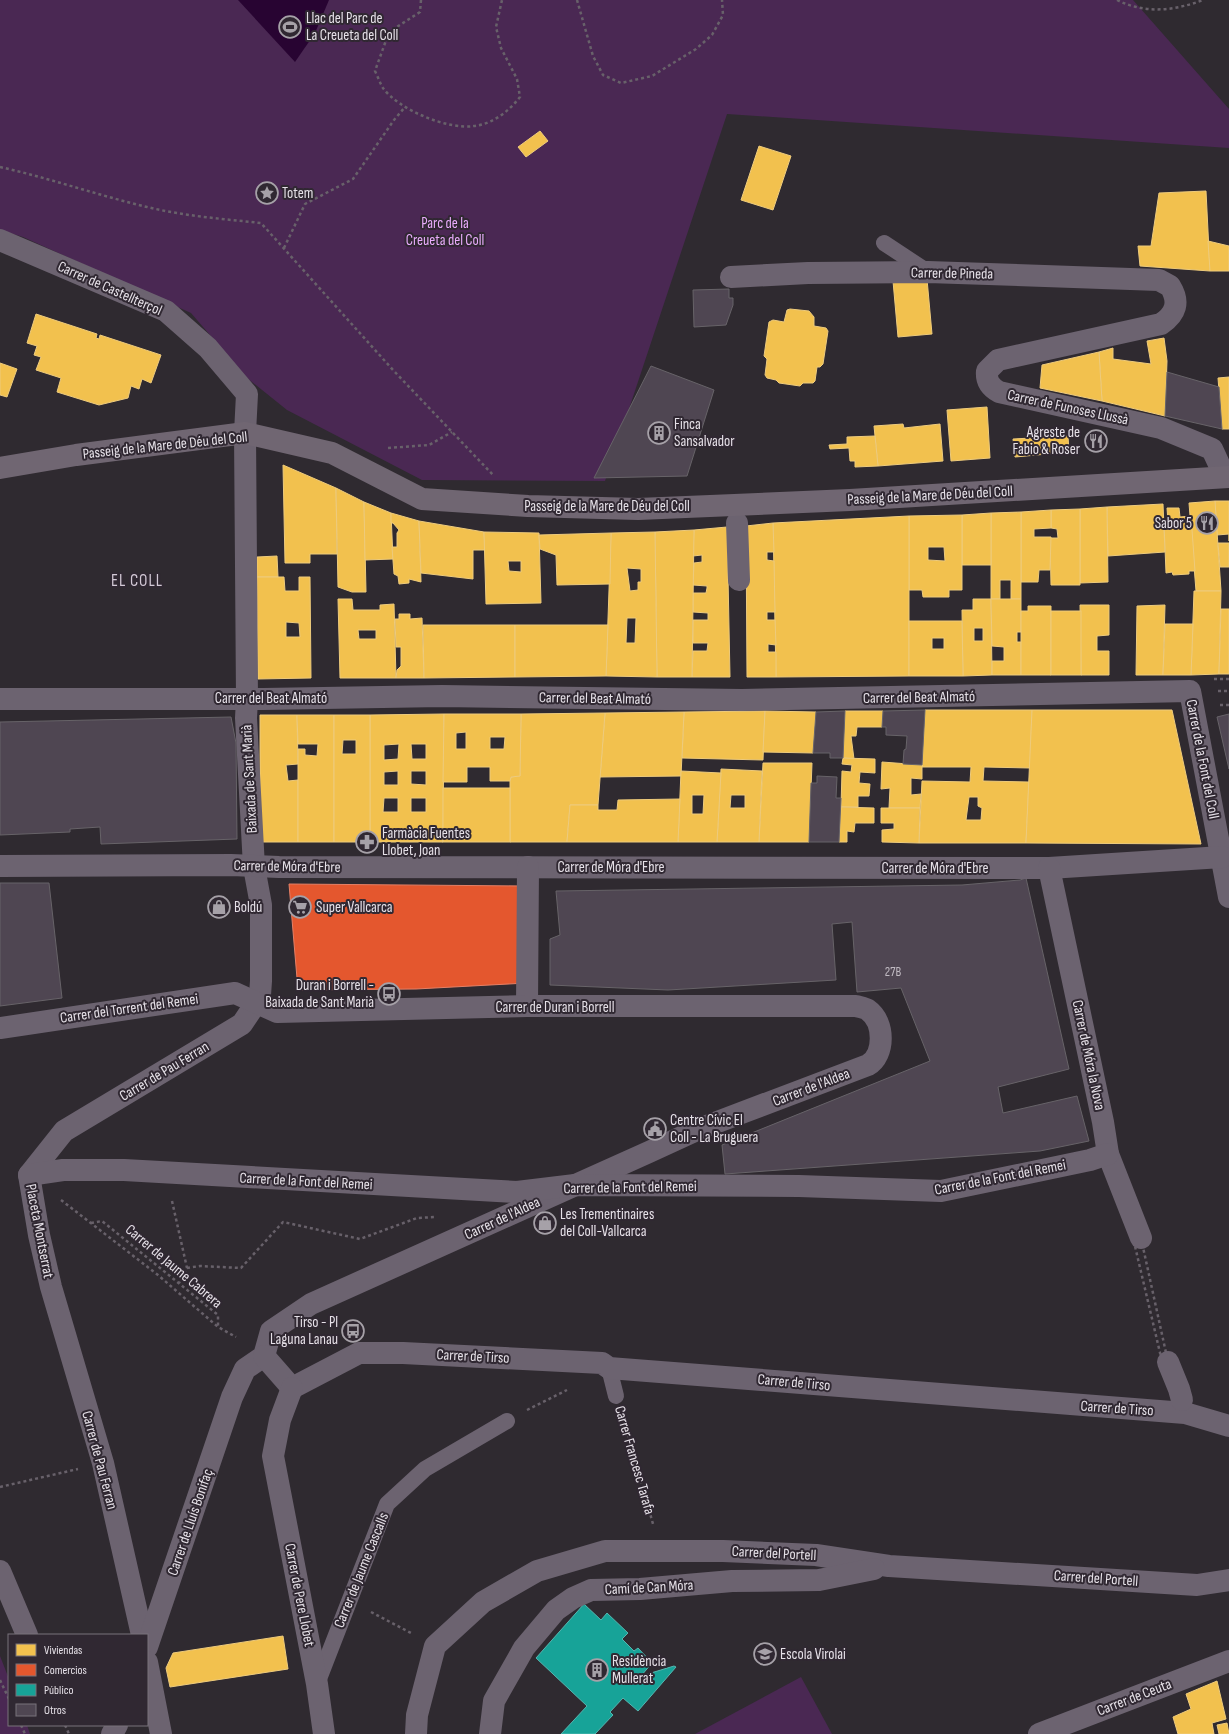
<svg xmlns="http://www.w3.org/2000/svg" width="1229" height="1734" font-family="'Sofia Sans Condensed',sans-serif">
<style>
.green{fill:#4a2853}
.water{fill:#280432}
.homes{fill:#f2c14e;stroke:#eecb7c;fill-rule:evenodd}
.shops{fill:#e4572e;stroke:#e58066}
.public{fill:#17a398;stroke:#55b6b0}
.building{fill:#4f4652;stroke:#676368}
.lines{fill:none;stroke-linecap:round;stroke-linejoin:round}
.path{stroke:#68616a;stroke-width:2.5;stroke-dasharray:3 3;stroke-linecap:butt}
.lane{stroke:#6c6370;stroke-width:16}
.street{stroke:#6c6370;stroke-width:22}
.secondary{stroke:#706672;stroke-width:22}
.labels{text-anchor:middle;stroke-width:4;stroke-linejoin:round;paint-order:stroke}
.number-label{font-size:13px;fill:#c0bac2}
.poi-label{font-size:15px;fill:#e6e1e8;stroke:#302832;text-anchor:start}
.park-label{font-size:15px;fill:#e9acfc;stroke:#302832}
.street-label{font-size:15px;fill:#e6e1e8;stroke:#302832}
.quarter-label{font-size:17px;letter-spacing:1px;fill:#d3c9d6;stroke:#302832}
</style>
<rect width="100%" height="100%" fill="#2f2a30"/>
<g class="green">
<path d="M0 0H1133L1229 109V148L727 114 605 481 422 480 287 410 247 378 191 313 23 237 0 230Z"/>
<path d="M0 1656 9 1679V1725H27L30 1734H0Z"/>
<path d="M801 1677 832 1734H695Z"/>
</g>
<path class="water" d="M238 0H329L315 33 295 62Z"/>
<g class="homes">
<path d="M540 131 548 141 526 157 518 147Z"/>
<path d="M759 146 791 156 773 210 741 200Z"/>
<path d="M1206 191 1210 271 1140 266 1138 246H1151L1159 193Z"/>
<path d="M1208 241 1229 246V271H1210Z"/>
<path d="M927 279 932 334 898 337 893 281Z"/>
<path d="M790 309 809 311 814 317V326L826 328 828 331 823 364 820 367H817L815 381 813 383H803L800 386 779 383 776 380 767 378 765 375 767 359 764 356 769 322 773 320 784 322 787 310Z"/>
<path d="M36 314 97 334 96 338 99 339 100 335 161 355 151 383 142 379 139 389 131 386 128 398 99 405 57 392 61 378 36 370 41 357 34 355 37 346 27 343Z"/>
<path d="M1164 338 1167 361 1165 416 1102 401 1099 352 1113 348V359L1151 364 1147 341Z"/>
<path d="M1099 352 1102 401 1040 388 1042 365Z"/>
<path d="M0 363 17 369 7 397 0 395Z"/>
<path d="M1229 377V429H1222L1218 378Z"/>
<path d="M987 407 990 458 951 461 947 410Z"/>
<path d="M903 424 904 428 940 424 943 461 878 466 874 426Z"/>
<path d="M875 436 878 466 855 467V461H850L849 448 830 449 829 445 847 444V437Z"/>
<path d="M1068 436 1069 452 1015 457 1013 439Z"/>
<path d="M283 465 336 488 337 554H310V563H285Z"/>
<path d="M336 488 364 502 366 592H352L338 587Z"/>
<path d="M1215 501H1229V541V534L1217 535Z"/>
<path d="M1215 501 1221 591H1196L1189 503Z"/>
<path d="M364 502 391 513 393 559 365 560Z"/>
<path d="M1163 504 1165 552 1108 556 1107 507Z"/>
<path d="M1107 507 1108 582 1080 583V509Z"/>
<path d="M1167 508H1179L1180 517 1191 516 1195 571H1189V574L1173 575 1172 572 1166 573 1164 523 1168 522Z"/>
<path d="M1080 509V585H1051L1050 538H1058L1057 529 1051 528V510Z"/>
<path d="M1051 510V528L1034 529V537H1051L1050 570H1039L1038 582H1021V512Z"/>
<path d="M1021 512V599H1011V580H1000V599H991V513Z"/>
<path d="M391 513 419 521 421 582 409 579V583L399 584 398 576 394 574 392 547H397V533L399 530 393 523H391Z"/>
<path d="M991 513V565H962V515Z"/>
<path d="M962 515V590H949V597H923L922 590H909V516ZM928 547H944L945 561 928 560Z"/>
<path d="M909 516V676L776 677 773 523Z"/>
<path d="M419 521 484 532 485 550H473V579L421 573Z"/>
<path d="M773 523 774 552H767V560L774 561 775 612H767V620H775L776 645 768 644V652H776V677H747L746 526Z"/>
<path d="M727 527 730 677H692L693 651H707L708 643H693V620H708V613L693 612V593H706L707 588V586L693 585 694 563 702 562V555L693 556 694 530Z"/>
<path d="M694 530 692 677H657L655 532Z"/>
<path d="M484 532 539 533 541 603 486 604ZM508 561H521V572L509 571Z"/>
<path d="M655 532 657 677 606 676 611 533ZM627 568 641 569V582H638V590L630 591ZM627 618H636L635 643H626Z"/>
<path d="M611 533 610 584 557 585 556 555 540 549 539 535Z"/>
<path d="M1218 543H1229V567H1220Z"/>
<path d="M277 556 278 577H257V557Z"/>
<path d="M257 577H284L285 591H299V577H310L311 678 258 679ZM286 622 299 623 300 637H286Z"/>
<path d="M1194 591H1221L1219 674 1191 675Z"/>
<path d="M338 599H352L353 610H380V605L394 604 396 678H340ZM358 630H376V639H359Z"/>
<path d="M973 599H991L992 675 963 676 962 610H973ZM974 628H983V641H974Z"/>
<path d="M991 599H1021V632H1017V642H1021V675H992V661H1004V647L992 646Z"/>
<path d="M1080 605H1109V635L1097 636V651H1109V675H1081Z"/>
<path d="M1165 605 1163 675H1136L1137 606Z"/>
<path d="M1028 606H1051V675H1021V611H1028Z"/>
<path d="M1221 609H1229V674H1219Z"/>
<rect x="1051" y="611" width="30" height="64"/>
<path d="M399 614H410V619L422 618 424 678H396L397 670 401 666V647H396L395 619H399Z"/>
<path d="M909 621H962L963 676H909ZM932 638H944V649H932Z"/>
<path d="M1165 624H1193L1191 675H1163Z"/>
<path d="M423 625H515V677L424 678Z"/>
<path d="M515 625H608L606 676 515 677Z"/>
<path d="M925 710H1032L1030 768 984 767 983 781 1029 782 1026 843H919L922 781 970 782 971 767H922ZM969 797H978V806L982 808 981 820H966Z"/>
<path d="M1032 710H1172L1201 844 1026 843Z"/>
<path d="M765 711 763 760 682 758 684 712Z"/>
<path d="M765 711 816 712 813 753 763 752Z"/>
<path d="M845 711H883L882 727H857L856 736H851L854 759 843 758Z"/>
<path d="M684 712 681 776 600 777 605 713Z"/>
<path d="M605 713 598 805H570L567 842H510V781L511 777 520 776 521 714Z"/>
<path d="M444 714 443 842H370V715ZM399 744 398 759 384 760V745ZM411 744H426V759H412ZM398 771V785H384V772ZM411 771H426V785L411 784ZM384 798H398V812H383ZM411 798H426V812H411Z"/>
<path d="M444 714H521L520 776 511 777 510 781H490V767H467V782H443ZM466 732V749H456V733ZM490 737H505L504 749H490Z"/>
<path d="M260 715H297L298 764 286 765 288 781 298 780V842H260Z"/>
<path d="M297 715H334V842H298V749H305V755L317 756 318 744H298Z"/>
<path d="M334 715H370V842H334ZM343 740H356V754H342Z"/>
<path d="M843 758 875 759V773L860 772 859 783 870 784 869 796H858V807H841L842 771 851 772 852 765 842 764Z"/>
<path d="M882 762 922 765V779L911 778V795L921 794 920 808H889L890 788 881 789Z"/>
<path d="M763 763H812L809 842H759Z"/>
<path d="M721 769 762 771 759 842H717ZM731 795H745V808H730Z"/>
<path d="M681 771 721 773 717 842H678ZM692 795H704L703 814H692Z"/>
<rect x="443" y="788" width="67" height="54"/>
<path d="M680 799 678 842H567L570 805H598V810H617L618 800Z"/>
<path d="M841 807 874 808V823H855L854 832 847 831V842H839Z"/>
<path d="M881 808H920L919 843 882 842V830L894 829V823H881Z"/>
<path d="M283 1636 288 1669 170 1687 166 1668 173 1653Z"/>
<path d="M1217 1681 1226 1719 1212 1723 1214 1734H1178L1173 1717 1191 1709 1186 1694Z"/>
<path d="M1227 1723 1229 1734H1219L1217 1725Z"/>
</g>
<path class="shops" d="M289 884 524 886 527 983 416 989 298 990Z"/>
<path class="public" d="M584 1604 601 1620 607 1613 628 1633 622 1639 634 1651 638 1648 652 1663 641 1676 674 1666 676 1667 638 1711 623 1698 610 1712 613 1715 595 1734H561L587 1706 536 1658Z"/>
<g class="building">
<path d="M729 289V298H733V305L726 325 694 327 693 290Z"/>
<path d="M651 366 714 390 687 476 594 478Z"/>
<path d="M1167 372 1219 387 1222 429 1165 416Z"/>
<path d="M925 710 922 765 903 764 904 750 906 749 907 736 886 735V727H882L883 711Z"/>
<path d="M845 711 843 758H830V753H813L816 712Z"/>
<path d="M1229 714V769L1217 717Z"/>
<path d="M231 717 236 743 237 839 101 844 100 827 70 829V832L0 835V722Z"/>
<path d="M817 776 837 777 836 798H841L839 842H809L811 783H817Z"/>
<path d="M1026 878 1069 1069 998 1087 1003 1113 1077 1096 1089 1141 1040 1151 725 1174 722 1145 930 1061 901 988 857 992 852 922 832 924 836 980 668 990 550 985V939L560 935 556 891 962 885 1020 880Z"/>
<path d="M0 883H49L62 998 0 1006Z"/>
</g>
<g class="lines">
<g class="path">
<path d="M421 0 420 12 389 32 375 71C378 77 380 83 383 88 399 110 448 130 474 126 493 124 509 111 520 97L517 79 501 48 496 27 502 0"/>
<path d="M577 0 593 56 603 75 621 83 652 76 696 49 712 35 723 15 722 0"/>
<path d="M1117 0C1145 14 1174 11 1203 0"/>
<path d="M0 167C49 178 97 195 147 207 184 216 223 219 261 223L393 370 494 476"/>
<path d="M284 248 305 204 353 179 394 120 405 107"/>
<path d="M388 448 429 445 452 432"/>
<path d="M1214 679H1229"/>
<path d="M1218 691H1229"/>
<path d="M1220 705H1229"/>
<path d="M61 1200 158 1275 218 1327 236 1337"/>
<path d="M172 1201 187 1268 179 1283"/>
<path d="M91 1223 102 1221 218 1315V1327"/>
<path d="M1141 1238 1168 1362 1161 1357 1134 1242Z"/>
<path d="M187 1268 200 1266 241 1268 283 1222 360 1239 417 1218 435 1217"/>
<path d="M527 1410 567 1390"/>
<path d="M623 1417 653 1524"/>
<path d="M0 1487 78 1469"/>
<path d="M371 1612 411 1633"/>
<path d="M0 1680 9 1699"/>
<path d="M21 1725 25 1734"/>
<path d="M65 1725 69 1734"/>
</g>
<g class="lane">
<path d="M884 243 928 272"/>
<path d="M609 1368 616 1396"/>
<path d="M317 1684 387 1504 425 1469 507 1421"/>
</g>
<g class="street">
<path d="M0 240 166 311 208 348 247 394 245 433 247 699 246 718 254 867 261 905V981L260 995 256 1003 242 1024 64 1131 29 1175 39 1235 51 1287 103 1463 142 1635"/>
<path d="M731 277 808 273 928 272 1159 280 1170 286C1180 302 1176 314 1161 324L998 360 987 371C986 381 990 387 999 392L1161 428 1212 449 1225 477"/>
<path d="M737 523 739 580"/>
<path d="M0 699H263L442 696 742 700 1190 691 1229 897"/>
<path d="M0 866 231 865 279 867 1049 868 1222 857"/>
<path d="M1049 868 1103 1122 1108 1154 1141 1238"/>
<path d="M527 1006 528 867"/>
<path d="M0 1028 235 993 277 1012 527 1006H856C859 1007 865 1008 868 1010 885 1022 885 1055 868 1065L699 1129 649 1152 311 1304 271 1331 264 1356 245 1369 232 1397 147 1647"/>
<path d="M29 1175 63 1170H124L517 1192 575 1185 799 1186 941 1191 1090 1160 1108 1154"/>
<path d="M264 1356 292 1388 359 1353H403L602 1363 609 1368 1185 1413 1229 1426"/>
<path d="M1168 1362 1179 1389 1182 1400"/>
<path d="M292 1388 280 1420 273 1456 317 1684 324 1734"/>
<path d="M0 1571 27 1635"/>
<path d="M147 1662 161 1734"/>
<path d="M112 1734 117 1725"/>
<path d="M416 1734 417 1715 435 1646 483 1602 537 1571 605 1551H723L816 1555 889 1566 1197 1585 1229 1580"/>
<path d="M490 1734 494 1701 524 1648 556 1610 573 1598 591 1590 640 1589 732 1581 819 1580 874 1569"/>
<path d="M1039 1734 1229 1661"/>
</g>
<path class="secondary" d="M0 468 76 455 245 433 332 453 422 499 528 506 638 509 850 500 1229 477"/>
</g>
<defs>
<g id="stadium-ring" transform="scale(1.15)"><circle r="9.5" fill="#302832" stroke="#a6a1a8" stroke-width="1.5"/><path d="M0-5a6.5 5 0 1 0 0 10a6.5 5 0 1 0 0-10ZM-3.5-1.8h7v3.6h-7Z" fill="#a6a1a8"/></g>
<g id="sight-ring" transform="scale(1.15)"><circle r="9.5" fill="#302832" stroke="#a6a1a8" stroke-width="1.5"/><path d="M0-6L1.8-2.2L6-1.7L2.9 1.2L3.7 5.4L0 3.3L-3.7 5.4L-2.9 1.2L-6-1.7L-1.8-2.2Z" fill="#a6a1a8"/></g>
<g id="building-ring" transform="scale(1.15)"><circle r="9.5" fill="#302832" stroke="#a6a1a8" stroke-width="1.5"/><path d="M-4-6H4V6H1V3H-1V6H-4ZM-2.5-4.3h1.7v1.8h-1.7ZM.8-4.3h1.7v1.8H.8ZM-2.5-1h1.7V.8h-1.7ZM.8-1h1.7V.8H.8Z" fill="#a6a1a8"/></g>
<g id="restaurant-ring" transform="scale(1.15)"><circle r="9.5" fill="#302832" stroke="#a6a1a8" stroke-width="1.5"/><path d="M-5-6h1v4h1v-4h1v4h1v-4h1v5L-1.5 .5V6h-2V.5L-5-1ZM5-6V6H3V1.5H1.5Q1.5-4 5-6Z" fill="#a6a1a8"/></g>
<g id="pharmacy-ring" transform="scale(1.15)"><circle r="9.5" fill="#302832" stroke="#a6a1a8" stroke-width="1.5"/><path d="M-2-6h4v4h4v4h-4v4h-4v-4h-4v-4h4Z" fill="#a6a1a8"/></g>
<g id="shop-ring" transform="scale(1.15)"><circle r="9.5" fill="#302832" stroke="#a6a1a8" stroke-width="1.5"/><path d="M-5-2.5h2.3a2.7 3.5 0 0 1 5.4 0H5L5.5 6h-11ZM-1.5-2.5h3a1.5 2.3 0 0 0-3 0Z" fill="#a6a1a8"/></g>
<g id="supermarket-ring" transform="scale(1.15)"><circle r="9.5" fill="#302832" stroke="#a6a1a8" stroke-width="1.5"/><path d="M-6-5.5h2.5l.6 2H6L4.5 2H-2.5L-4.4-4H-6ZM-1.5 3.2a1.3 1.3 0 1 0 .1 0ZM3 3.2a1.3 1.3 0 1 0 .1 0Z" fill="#a6a1a8"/></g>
<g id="bus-ring" transform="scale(1.15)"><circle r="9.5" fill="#302832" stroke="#a6a1a8" stroke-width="1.5"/><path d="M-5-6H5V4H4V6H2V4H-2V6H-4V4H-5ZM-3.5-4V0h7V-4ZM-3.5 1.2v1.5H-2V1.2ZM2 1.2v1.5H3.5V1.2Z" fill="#a6a1a8"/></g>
<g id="civic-ring" transform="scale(1.15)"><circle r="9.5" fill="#302832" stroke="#a6a1a8" stroke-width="1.5"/><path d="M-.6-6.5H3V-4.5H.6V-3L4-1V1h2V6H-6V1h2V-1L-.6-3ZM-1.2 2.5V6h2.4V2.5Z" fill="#a6a1a8"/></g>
<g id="school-ring" transform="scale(1.15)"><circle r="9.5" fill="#302832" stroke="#a6a1a8" stroke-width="1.5"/><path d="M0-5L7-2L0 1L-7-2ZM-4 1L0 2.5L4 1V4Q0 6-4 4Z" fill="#a6a1a8"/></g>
</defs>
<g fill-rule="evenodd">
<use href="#stadium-ring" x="290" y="27"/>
<use href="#sight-ring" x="267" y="193"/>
<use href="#building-ring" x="659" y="433"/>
<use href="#restaurant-ring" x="1096" y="441"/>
<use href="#restaurant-ring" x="1207" y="523"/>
<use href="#pharmacy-ring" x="367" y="842"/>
<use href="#shop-ring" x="219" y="907"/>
<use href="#supermarket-ring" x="300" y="907"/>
<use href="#bus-ring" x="389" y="994"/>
<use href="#civic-ring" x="655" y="1129"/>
<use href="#shop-ring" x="545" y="1223"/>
<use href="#bus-ring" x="353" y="1331"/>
<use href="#school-ring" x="765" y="1654"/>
<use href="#building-ring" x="597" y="1670"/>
</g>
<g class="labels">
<g class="number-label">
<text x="893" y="976">27B</text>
</g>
<g class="poi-label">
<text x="306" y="23">Llac del Parc de<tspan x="306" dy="17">La Creueta del Coll</tspan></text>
<text x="282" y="198">Totem</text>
<text x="674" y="429">Finca<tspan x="674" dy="17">Sansalvador</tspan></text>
<text x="1080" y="437" text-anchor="end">Agreste de<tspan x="1080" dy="17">Fabio &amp; Roser</tspan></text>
<text x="1192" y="528" text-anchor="end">Sabor 5</text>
<text x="382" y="838">Farmàcia Fuentes<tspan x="382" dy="17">Llobet, Joan</tspan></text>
<text x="234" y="912">Boldú</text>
<text x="316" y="912">Super Vallcarca</text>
<text x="374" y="990" text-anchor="end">Duran i Borrell -<tspan x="374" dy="17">Baixada de Sant Marià</tspan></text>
<text x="670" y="1125">Centre Cívic El<tspan x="670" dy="17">Coll - La Bruguera</tspan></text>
<text x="560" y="1219">Les Trementinaires<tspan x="560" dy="17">del Coll-Vallcarca</tspan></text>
<text x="338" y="1327" text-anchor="end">Tirso - Pl<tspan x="338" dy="17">Laguna Lanau</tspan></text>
<text x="780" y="1659">Escola Virolai</text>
<text x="612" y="1666">Residència<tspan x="612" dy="17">Mullerat</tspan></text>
</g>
<g class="park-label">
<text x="445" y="228">Parc de la<tspan x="445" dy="17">Creueta del Coll</tspan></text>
</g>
<g class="street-label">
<text transform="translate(952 273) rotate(1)" y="5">Carrer de Pineda</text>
<text transform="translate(110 288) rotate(24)" y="5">Carrer de Castellterçol</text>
<text transform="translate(1068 407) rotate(12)" y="5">Carrer de Funoses Llussà</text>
<text transform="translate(165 445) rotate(-6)" y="5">Passeig de la Mare de Déu del Coll</text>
<text transform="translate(930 495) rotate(-3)" y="5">Passeig de la Mare de Déu del Coll</text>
<text x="607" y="511">Passeig de la Mare de Déu del Coll</text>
<text transform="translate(919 697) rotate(-1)" y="5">Carrer del Beat Almató</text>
<text x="271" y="703">Carrer del Beat Almató</text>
<text transform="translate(595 698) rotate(1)" y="5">Carrer del Beat Almató</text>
<text transform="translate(1203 759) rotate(79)" y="5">Carrer de la Font del Coll</text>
<text transform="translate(249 779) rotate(-93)" y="5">Baixada de Sant Marià</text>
<text transform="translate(287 866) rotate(1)" y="5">Carrer de Móra d'Ebre</text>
<text x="611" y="872">Carrer de Móra d'Ebre</text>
<text x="935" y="873">Carrer de Móra d'Ebre</text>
<text x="555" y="1012">Carrer de Duran i Borrell</text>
<text transform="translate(129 1008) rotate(-8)" y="5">Carrer del Torrent del Remei</text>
<text transform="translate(1089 1055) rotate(78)" y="5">Carrer de Móra la Nova</text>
<text transform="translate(164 1071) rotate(-31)" y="5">Carrer de Pau Ferran</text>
<text transform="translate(811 1087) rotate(-21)" y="5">Carrer de l'Aldea</text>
<text transform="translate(1000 1177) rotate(-11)" y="5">Carrer de la Font del Remei</text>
<text transform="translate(306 1181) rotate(3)" y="5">Carrer de la Font del Remei</text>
<text transform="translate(630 1187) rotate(-1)" y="5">Carrer de la Font del Remei</text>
<text transform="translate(502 1218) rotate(-25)" y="5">Carrer de l'Aldea</text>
<text transform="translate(40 1231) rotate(79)" y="5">Placeta Montserrat</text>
<text transform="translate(174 1266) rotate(40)" y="5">Carrer de Jaume Cabrera</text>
<text transform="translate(473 1356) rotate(3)" y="5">Carrer de Tirso</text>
<text transform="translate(794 1382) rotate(5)" y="5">Carrer de Tirso</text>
<text transform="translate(1117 1408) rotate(4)" y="5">Carrer de Tirso</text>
<text transform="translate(100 1460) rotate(75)" y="5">Carrer de Pau Ferran</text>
<text transform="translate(635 1460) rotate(74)" y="5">Carrer Francesc Tarafa</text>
<text transform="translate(190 1522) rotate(-71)" y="5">Carrer de Lluís Bonifaç</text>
<text transform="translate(774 1553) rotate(3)" y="5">Carrer del Portell</text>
<text transform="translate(361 1570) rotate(-68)" y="5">Carrer de Jaume Cascalls</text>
<text transform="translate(1096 1578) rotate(4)" y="5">Carrer del Portell</text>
<text transform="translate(649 1587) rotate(-3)" y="5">Camí de Can Móra</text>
<text transform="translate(300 1595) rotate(79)" y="5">Carrer de Pere Llobet</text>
<text transform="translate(1134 1697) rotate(-21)" y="5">Carrer de Ceuta</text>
</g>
<g class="quarter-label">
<text x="137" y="586">EL COLL</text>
</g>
</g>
<rect x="8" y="1634" width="140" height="92" fill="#302832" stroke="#79727b"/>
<rect x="16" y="1644" width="20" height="12" fill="#f2c14e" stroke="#79727b"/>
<text x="44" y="1654" font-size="12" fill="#e6e1e8">Viviendas</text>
<rect x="16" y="1664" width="20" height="12" fill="#e4572e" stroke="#79727b"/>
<text x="44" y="1674" font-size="12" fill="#e6e1e8">Comercios</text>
<rect x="16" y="1684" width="20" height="12" fill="#17a398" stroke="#79727b"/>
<text x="44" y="1694" font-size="12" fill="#e6e1e8">Público</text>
<rect x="16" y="1704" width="20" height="12" fill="#4f4652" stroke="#79727b"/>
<text x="44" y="1714" font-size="12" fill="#e6e1e8">Otros</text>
</svg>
